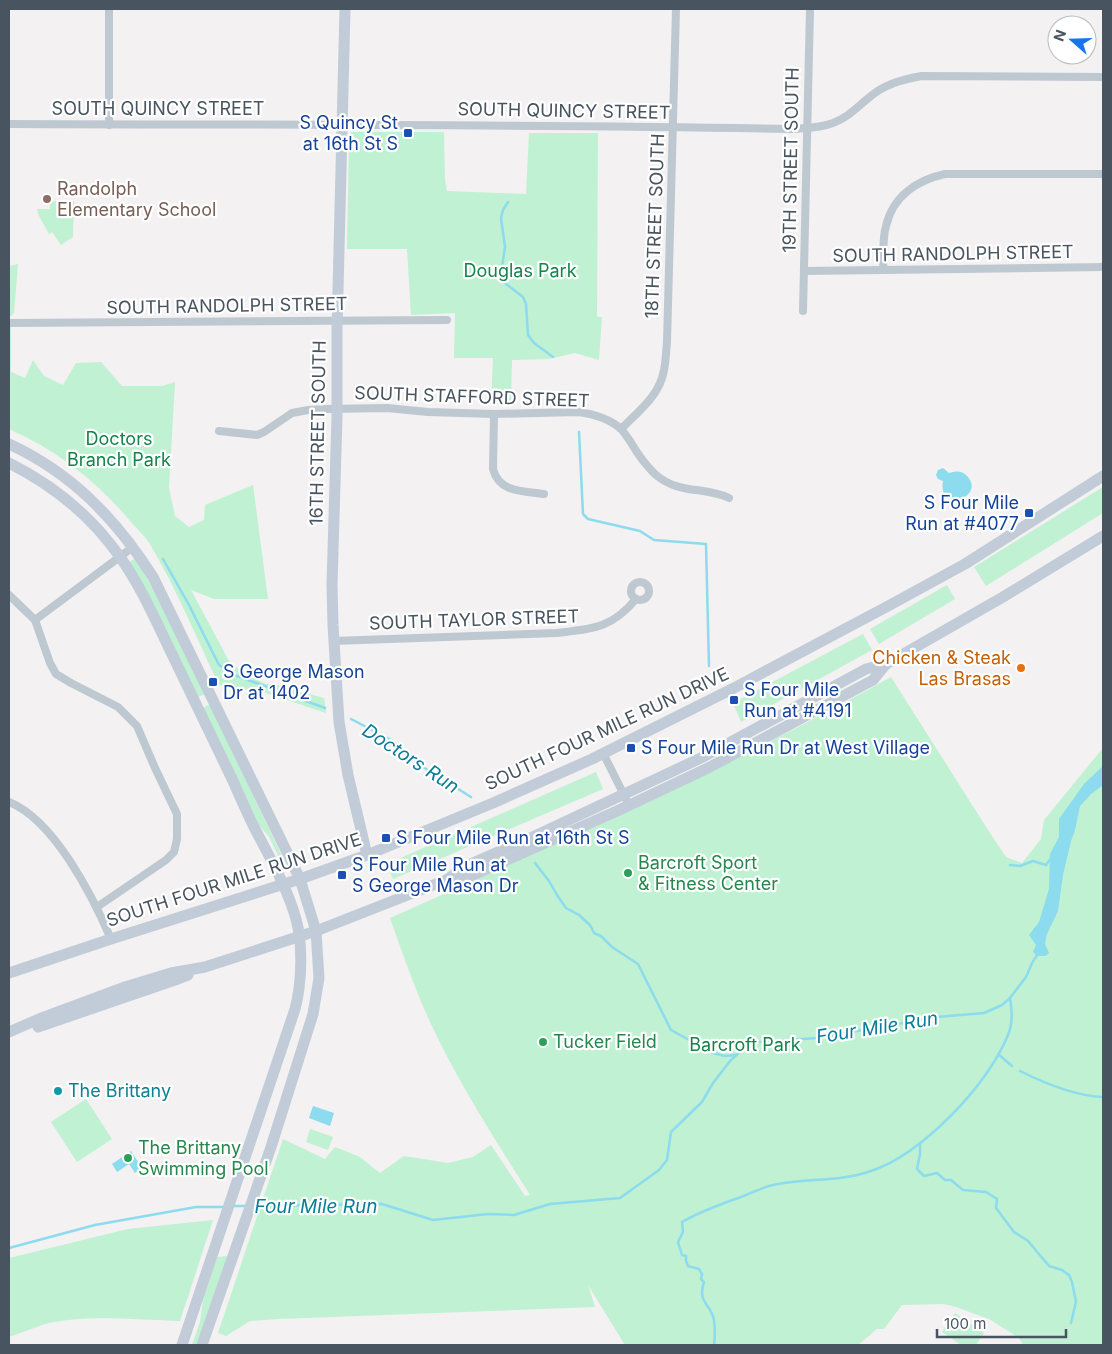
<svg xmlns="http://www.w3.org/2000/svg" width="1112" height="1354" font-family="Inter,sans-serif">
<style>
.green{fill:#bff1d2}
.water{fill:#8cdbee}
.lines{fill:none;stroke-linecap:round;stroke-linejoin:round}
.stream{stroke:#8cdbee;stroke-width:2.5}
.street{stroke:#bec8d0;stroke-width:8}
.secondary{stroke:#c1ccd8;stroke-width:11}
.transit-dot{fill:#1a4fb4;stroke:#fff;stroke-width:2}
.education-dot{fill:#8d6e63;stroke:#fff;stroke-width:2}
.food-dot{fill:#e8710a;stroke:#fff;stroke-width:2}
.leisure-dot{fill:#2e9e5b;stroke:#fff;stroke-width:2}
.culture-dot{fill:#0f9aa8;stroke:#fff;stroke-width:2}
.labels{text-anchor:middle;stroke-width:4.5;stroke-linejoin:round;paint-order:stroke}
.street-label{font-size:18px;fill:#48545f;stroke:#fff}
.transit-label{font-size:18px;fill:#164399;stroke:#fff;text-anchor:start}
.education-label{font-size:18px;fill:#785e54;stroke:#fff;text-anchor:start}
.park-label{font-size:18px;fill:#16834b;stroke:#fff}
.food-label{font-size:18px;fill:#c56008;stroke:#fff;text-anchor:end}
.leisure-label{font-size:18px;fill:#27864d;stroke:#fff;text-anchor:start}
.culture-label{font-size:18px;fill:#0d838f;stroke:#fff;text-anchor:start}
.water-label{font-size:19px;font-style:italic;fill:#0a7d98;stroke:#fff}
</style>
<rect width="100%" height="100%" fill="#f3f1f1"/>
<g class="green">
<path d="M351 132H444L445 180 447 191 526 194 529 133H598L597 317H602L599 360 575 353 549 359 512 360 511 402 491 405 493 358H454L455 313 411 315 407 249H347L349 144 348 140Z"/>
<path d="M57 201H74L73 237 61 245 52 232 49 234 38 214 37 209H50V202Z"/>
<path d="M18 264 14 313 9 318V266Z"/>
<path d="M9 326 11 327V372L25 378 33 360 44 376 63 385 76 363 101 362 122 386H162L175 382 169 488 175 516 189 527 204 520 205 505 253 485 268 599H214L191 590 229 661 246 675 266 684H273L324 698 326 713 266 693 219 685C197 639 177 590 151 546 146 537 138 530 131 522 98 482 57 450 9 429Z"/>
<path d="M1103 487V513L986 586 974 567Z"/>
<path d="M136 558 144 572 205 694 198 697 129 562Z"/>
<path d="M947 585 955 599 879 644 870 629Z"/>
<path d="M863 634 872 650 741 722 733 703Z"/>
<path d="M891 677 988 830 1006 857 1022 863 1041 839 1044 820 1103 748V1345H1023L1019 1338 989 1319 956 1307 944 1304 902 1305 884 1329H877L858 1345H625L588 1285 595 1307 278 1319 250 1321 226 1336 218 1333 283 1139 325 1159 335 1147 360 1157 380 1173 404 1156 448 1163 473 1157 491 1145 525 1196 530 1195C495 1139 459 1084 431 1024 415 990 403 954 390 918 559 842 729 768 891 677Z"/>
<path d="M210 704 288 869 285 870 269 837 259 825 203 708Z"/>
<path d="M596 772 603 789 393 879 387 864Z"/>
<path d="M86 1099 112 1139 77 1162 51 1122Z"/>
<path d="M310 1129 333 1137 328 1150 306 1142Z"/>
<path d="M213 1220 180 1321C139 1320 85 1314 45 1324 33 1328 21 1333 9 1337V1258L128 1229Z"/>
<path d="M228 1256 198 1345H192L200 1322 203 1300 217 1257Z"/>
<path d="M955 1313 984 1333 976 1345H961L942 1332Z"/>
</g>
<g class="water">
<path d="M943 468 949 473C955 471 962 470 967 476 987 497 937 514 943 481L938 479 936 475 938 470Z"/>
<path d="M1103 766V785L1091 794 1080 806 1075 830 1071 841 1063 875 1058 911 1047 934 1045 944 1049 953 1045 956H1037L1033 952 1036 945 1029 935 1039 922 1049 889 1050 854 1059 837V819L1084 784Z"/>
<path d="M313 1106 334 1113 330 1126 309 1118Z"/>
<path d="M131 1151 142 1168 135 1173 129 1164 117 1172 112 1164Z"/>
</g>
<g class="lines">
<g class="stream">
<path d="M508 202 503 210 501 218 505 247 501 274 505 283 523 297 526 304 528 335 534 343 553 357"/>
<path d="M579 432 583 514 588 519 640 531 654 540 706 544 709 666"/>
<path d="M163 559 189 605 219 665 237 676 325 708"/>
<path d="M351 719 391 740 423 767 471 797"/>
<path d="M535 863 549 881 557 895 566 908 579 915 590 925 594 933 601 936 612 947 638 964 671 1030 713 1053 725 1056 735 1055"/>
<path d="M1010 865 1020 866 1033 861 1046 865 1051 858"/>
<path d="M998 1054 1012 1066"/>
<path d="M1020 1071C1044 1083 1076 1096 1103 1097"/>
<path d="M920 1143V1154L917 1169 924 1176 937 1173 945 1180H951L963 1190 986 1192 997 1199 996 1208 1014 1232 1028 1241 1049 1266 1062 1270 1069 1275 1072 1282 1076 1302 1071 1323"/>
<path d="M233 1206H248"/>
<path d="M253 1206 382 1204 433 1220 488 1214 514 1215 550 1204 620 1198 659 1170 667 1160 671 1132 702 1102 713 1083 730 1061 746 1046 759 1042 817 1038 937 1017 984 1013 1002 1005 1010 998 1026 977 1033 961 1038 954"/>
<path d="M9 1248 95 1225 196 1207H225"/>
<path d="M714 1345C715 1338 715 1328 714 1320 711 1304 697 1303 704 1282L701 1279 702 1274 699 1269 688 1266 686 1261V1256L682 1255 678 1242 683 1232 682 1222C701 1211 721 1204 741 1197 752 1193 763 1187 773 1185 805 1178 840 1182 871 1171 922 1154 988 1085 1008 1035 1013 1023 1012 1011 1010 998"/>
</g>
<g class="street">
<path d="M9 124C271 125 532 124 794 129 808 128 820 128 833 123 849 117 858 106 871 96 885 84 903 79 922 76L1103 77"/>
<path d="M109 125V9"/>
<path d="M883 269C884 256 882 239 886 226 893 196 917 180 945 174H1103"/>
<path d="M804 271 1103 267"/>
<path d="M803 311 810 9"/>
<path d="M9 323 447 320"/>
<path d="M494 414 493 469C499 493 524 491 544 494"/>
<path d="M621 429C639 411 660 395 664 370 666 361 666 351 667 342L676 9"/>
<path d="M219 431 257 435 264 432 292 413 308 410 326 409 387 408 428 412 494 414 578 412C593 414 609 418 621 429 624 432 627 437 630 441 637 453 645 465 656 475 680 495 704 486 729 498"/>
<circle cx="640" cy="591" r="9"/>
<path d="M9 595 35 620 50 663 56 674 71 683 118 707 137 726 155 768 177 814V839L174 852 166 860 97 907"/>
<path d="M35 620 133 547"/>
<path d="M333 641 556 633C592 629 611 629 636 599"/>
<path d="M603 753 626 799"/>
<path d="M9 802C54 820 92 895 111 939"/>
</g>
<g class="secondary">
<path d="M345 9 337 330V416L332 585 333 625 339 722 348 775 367 855"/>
<path d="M9 444C72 473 116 519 153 577L300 879 316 931 319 978 313 1014 271 1147 202 1345"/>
<path d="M9 463C53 485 92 517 120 557 140 585 154 617 169 648 190 692 211 736 233 781 240 797 247 813 255 829 270 858 287 887 296 919 303 944 302 983 295 1009L182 1345"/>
<path d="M448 879 466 866 537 835 703 757 866 669 886 664 1003 597 1103 536"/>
<path d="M9 973 111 939 300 879 367 855 493 803 592 759 734 688 890 605 965 564 1103 476"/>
<path d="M38 1027 175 980 188 975"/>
<path d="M9 1032 39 1019 125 987 171 973 205 967 316 931 446 880 471 876 617 811 708 768 873 680 886 664"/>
</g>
</g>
<g class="transit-dot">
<rect x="403" y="128" width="10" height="10" rx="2.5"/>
<rect x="1024" y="508" width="10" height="10" rx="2.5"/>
<rect x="208" y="677" width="10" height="10" rx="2.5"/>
<rect x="729" y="695" width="10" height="10" rx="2.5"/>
<rect x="626" y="743" width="10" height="10" rx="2.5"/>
<rect x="381" y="833" width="10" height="10" rx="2.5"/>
<rect x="337" y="870" width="10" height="10" rx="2.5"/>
</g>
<circle class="education-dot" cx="47" cy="199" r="5"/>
<circle class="food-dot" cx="1021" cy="668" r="5"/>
<g class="leisure-dot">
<circle cx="628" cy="873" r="5"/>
<circle cx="543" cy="1042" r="5"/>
<circle cx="128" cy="1158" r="5"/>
</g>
<circle class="culture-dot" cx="58" cy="1091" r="5"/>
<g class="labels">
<g class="street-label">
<text x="158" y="115">SOUTH QUINCY STREET</text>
<text transform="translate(564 111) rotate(1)" y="6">SOUTH QUINCY STREET</text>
<text transform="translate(791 160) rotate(-89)" y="6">19TH STREET SOUTH</text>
<text transform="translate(655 226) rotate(-88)" y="6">18TH STREET SOUTH</text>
<text transform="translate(953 254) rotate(-1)" y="6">SOUTH RANDOLPH STREET</text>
<text transform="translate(227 306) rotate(-1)" y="6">SOUTH RANDOLPH STREET</text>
<text transform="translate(472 397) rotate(2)" y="6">SOUTH STAFFORD STREET</text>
<text transform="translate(318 433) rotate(-89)" y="6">16TH STREET SOUTH</text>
<text transform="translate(474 620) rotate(-2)" y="6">SOUTH TAYLOR STREET</text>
<text transform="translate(607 729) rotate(-25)" y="6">SOUTH FOUR MILE RUN DRIVE</text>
<text transform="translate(234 880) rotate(-18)" y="6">SOUTH FOUR MILE RUN DRIVE</text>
</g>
<g class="transit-label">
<text x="398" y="129" text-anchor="end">S Quincy St<tspan x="398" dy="21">at 16th St S</tspan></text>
<text x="1019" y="509" text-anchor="end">S Four Mile<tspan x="1019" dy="21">Run at #4077</tspan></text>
<text x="223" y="678">S George Mason<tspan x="223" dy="21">Dr at 1402</tspan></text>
<text x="744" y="696">S Four Mile<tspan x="744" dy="21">Run at #4191</tspan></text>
<text x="641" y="754">S Four Mile Run Dr at West Village</text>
<text x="396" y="844">S Four Mile Run at 16th St S</text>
<text x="352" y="871">S Four Mile Run at<tspan x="352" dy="21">S George Mason Dr</tspan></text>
</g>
<g class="education-label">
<text x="57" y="195">Randolph<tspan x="57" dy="21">Elementary School</tspan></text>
</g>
<g class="park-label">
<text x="520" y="277">Douglas Park</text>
<text x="119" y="445">Doctors<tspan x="119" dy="21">Branch Park</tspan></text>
<text x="745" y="1051">Barcroft Park</text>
</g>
<g class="food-label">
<text x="1011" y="664">Chicken &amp; Steak<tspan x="1011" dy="21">Las Brasas</tspan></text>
</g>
<g class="leisure-label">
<text x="638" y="869">Barcroft Sport<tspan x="638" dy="21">&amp; Fitness Center</tspan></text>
<text x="553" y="1048">Tucker Field</text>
<text x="138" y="1154">The Brittany<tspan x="138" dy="21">Swimming Pool</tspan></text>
</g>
<g class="culture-label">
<text x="68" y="1097">The Brittany</text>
</g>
<g class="water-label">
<text transform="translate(411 758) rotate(33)" y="7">Doctors Run</text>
<text transform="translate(877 1027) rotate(-9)" y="7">Four Mile Run</text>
<text x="316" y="1213">Four Mile Run</text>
</g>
</g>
<rect width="1112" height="1354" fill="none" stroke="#48545f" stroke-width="20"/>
<g transform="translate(1072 40) rotate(290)"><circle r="24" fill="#ffffff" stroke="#b6bbbf"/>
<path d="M0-4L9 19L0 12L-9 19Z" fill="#1675e8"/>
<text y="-8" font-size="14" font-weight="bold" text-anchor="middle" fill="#48545f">N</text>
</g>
<path d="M937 1329v8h129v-8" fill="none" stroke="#48545f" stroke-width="2.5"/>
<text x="944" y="1329" font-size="15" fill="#48545f" stroke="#ffffff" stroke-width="4" paint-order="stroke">100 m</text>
</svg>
